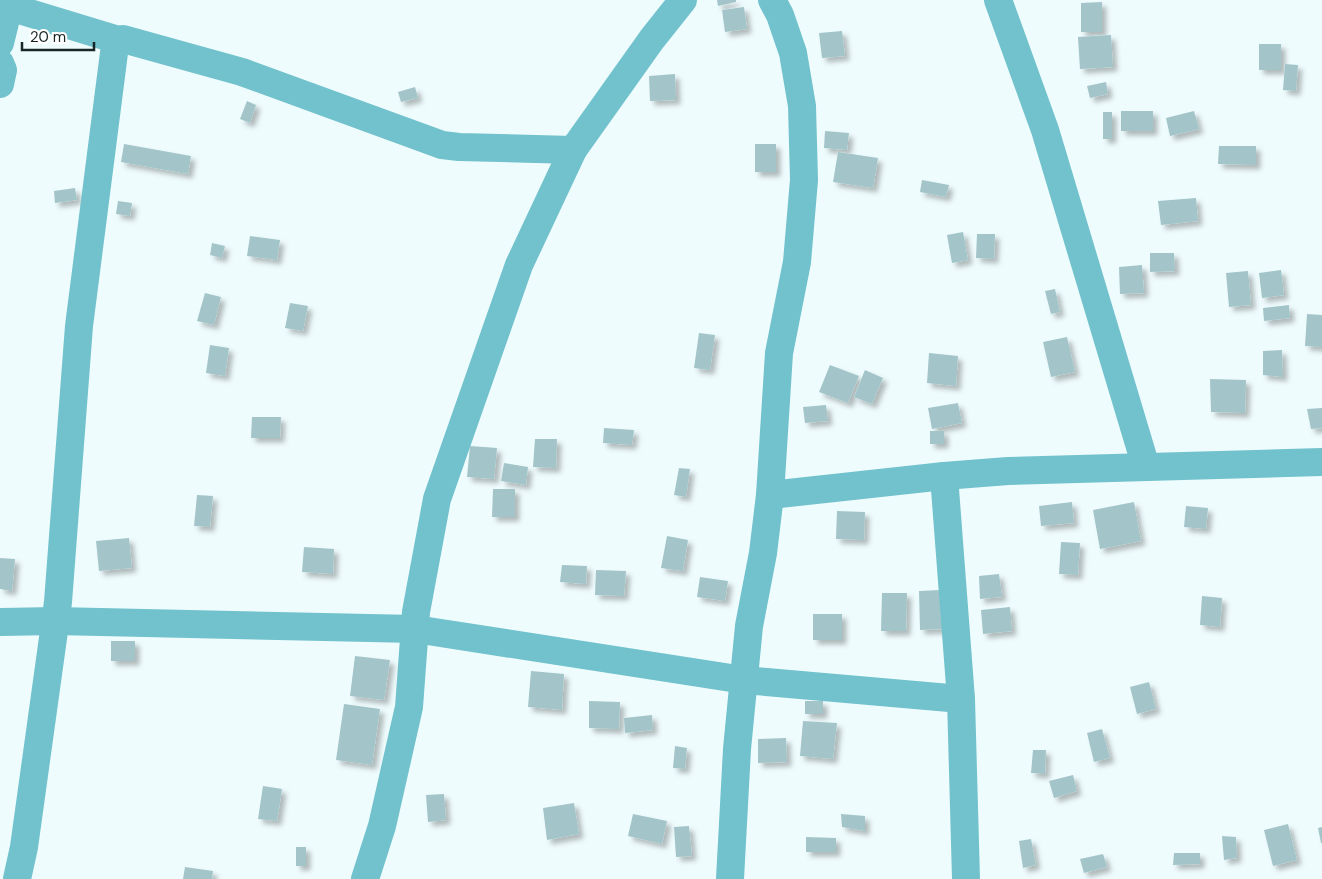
<svg xmlns="http://www.w3.org/2000/svg" width="1322" height="879" font-family="'DM Sans',sans-serif">
<style>
.building{fill:#a3c5c9;filter:url(#shadow)}
.lines{fill:none;stroke-linecap:round;stroke-linejoin:round}
.minor{stroke:#71c2cc;stroke-width:28}
</style>
<defs>
<filter id="shadow"><feDropShadow dx="4.5" dy="4.5" stdDeviation="2.5" flood-color="#0004"/></filter>
</defs>
<rect width="100%" height="100%" fill="#effcfe"/>
<g class="building">
<path d="M717 0H736V2L718 6Z"/>
<path d="M1102 2V32H1081V3Z"/>
<path d="M744 7 747 29 725 32 722 10Z"/>
<path d="M842 31 845 56 822 58 819 33Z"/>
<path d="M1111 35 1113 67 1080 69 1078 37Z"/>
<rect x="1259" y="44" width="22" height="26"/>
<path d="M1285 64 1298 65 1296 91 1283 90Z"/>
<path d="M675 74 676 100 650 101 649 76Z"/>
<path d="M1106 82 1108 94 1090 98 1087 86Z"/>
<path d="M415 87 418 98 401 102 398 92Z"/>
<path d="M247 101 256 105 250 123 240 119Z"/>
<rect x="1121" y="111" width="32" height="20"/>
<path d="M1194 111 1199 129 1170 136 1166 118Z"/>
<rect x="1103" y="112" width="9" height="27"/>
<path d="M825 131 849 133 847 150 824 148Z"/>
<path d="M124 144 191 156 188 174 121 162Z"/>
<rect x="755" y="144" width="21" height="28"/>
<path d="M1219 146H1256V165L1218 164Z"/>
<path d="M838 152 878 158 873 188 833 182Z"/>
<path d="M922 180 949 185 946 197 920 192Z"/>
<path d="M75 188 77 200 55 203 54 191Z"/>
<path d="M1196 198 1198 221 1161 225 1158 201Z"/>
<path d="M118 201 132 203 130 216 116 214Z"/>
<path d="M963 232 968 260 952 263 947 235Z"/>
<path d="M977 234H995L994 259 976 258Z"/>
<path d="M250 236 280 240 277 260 247 256Z"/>
<path d="M212 243 225 246 222 258 210 255Z"/>
<path d="M1150 253H1174L1175 271 1150 272Z"/>
<path d="M1142 265 1144 293 1120 294 1119 267Z"/>
<path d="M1281 270 1284 295 1262 298 1259 273Z"/>
<path d="M1248 271 1251 305 1229 307 1226 273Z"/>
<path d="M1055 289 1060 312 1051 314 1045 291Z"/>
<path d="M205 293 221 297 214 325 197 321Z"/>
<path d="M290 303 308 306 303 331 285 328Z"/>
<path d="M1289 305 1290 318 1264 321 1263 308Z"/>
<path d="M1307 314 1322 315V347L1305 346Z"/>
<path d="M699 333 715 335 710 370 694 368Z"/>
<path d="M1067 337 1075 372 1051 377 1043 342Z"/>
<path d="M210 345 229 348 225 376 206 373Z"/>
<path d="M1282 350 1283 377 1263 375V351Z"/>
<path d="M929 353 958 356 956 386 927 383Z"/>
<path d="M830 365 859 376 848 403 819 392Z"/>
<path d="M865 370 883 378 872 404 854 397Z"/>
<path d="M1210 379 1246 380 1245 413 1211 412Z"/>
<path d="M958 403 962 423 932 429 928 408Z"/>
<path d="M826 405 828 421 805 423 803 407Z"/>
<path d="M1322 408V428L1311 429 1307 409Z"/>
<path d="M252 417H281L280 438H251Z"/>
<path d="M604 428 634 430 632 445 603 443Z"/>
<rect x="930" y="431" width="14" height="13"/>
<path d="M535 439H557L556 468 533 467Z"/>
<path d="M470 446 497 448 494 479 467 477Z"/>
<path d="M504 463 528 467 526 485 501 481Z"/>
<path d="M679 468 690 469 686 497 674 495Z"/>
<path d="M493 489H515V517H492Z"/>
<path d="M197 495 213 496 210 527 194 526Z"/>
<path d="M1072 502 1074 523 1041 526 1039 506Z"/>
<path d="M1134 502 1141 541 1100 549 1093 510Z"/>
<path d="M1186 506 1208 508 1206 529 1184 527Z"/>
<path d="M837 511 865 512 864 540 836 539Z"/>
<path d="M667 536 688 540 683 571 661 568Z"/>
<path d="M129 538 132 568 99 571 96 541Z"/>
<path d="M1061 542 1080 543 1078 575 1059 574Z"/>
<path d="M304 547 334 549 333 574 302 572Z"/>
<path d="M0 558 15 559 12 591 0 589Z"/>
<path d="M562 565 587 566 586 584 560 582Z"/>
<path d="M596 570 626 571 624 596 595 595Z"/>
<path d="M999 574 1002 597 980 599 979 576Z"/>
<path d="M700 577 728 581 725 601 697 597Z"/>
<path d="M941 590 943 629 920 630 919 591Z"/>
<path d="M882 593H907L906 631H881Z"/>
<path d="M1202 596 1222 598 1220 627 1200 625Z"/>
<path d="M1010 607 1012 631 983 634 981 610Z"/>
<rect x="813" y="614" width="29" height="26"/>
<rect x="111" y="641" width="24" height="20"/>
<path d="M355 656 390 660 384 700 350 696Z"/>
<path d="M531 671 564 674 562 710 528 707Z"/>
<path d="M1149 682 1156 709 1137 714 1130 687Z"/>
<path d="M589 701 620 702 619 729 589 728Z"/>
<rect x="805" y="701" width="18" height="13"/>
<path d="M344 704 380 709 372 765 336 760Z"/>
<path d="M652 715 653 730 625 733 624 718Z"/>
<path d="M803 721 837 723 833 759 800 756Z"/>
<path d="M1102 729 1110 758 1094 762 1087 733Z"/>
<path d="M786 738 787 762 758 763V739Z"/>
<path d="M675 746 687 748 685 769 673 768Z"/>
<path d="M1033 750H1046L1045 774 1031 773Z"/>
<path d="M1073 775 1077 791 1054 798 1049 781Z"/>
<path d="M263 786 282 789 277 821 258 819Z"/>
<path d="M444 794 446 820 428 822 426 795Z"/>
<path d="M574 803 579 834 547 840 543 808Z"/>
<path d="M633 814 667 821 662 844 628 836Z"/>
<path d="M841 814 865 816V831L842 827Z"/>
<path d="M1288 824 1297 860 1273 866 1264 830Z"/>
<path d="M689 826 692 856 676 857 674 827Z"/>
<path d="M1322 827V843H1321L1318 828Z"/>
<path d="M1222 836 1236 837 1237 858 1224 860Z"/>
<path d="M806 837 836 838V852H806Z"/>
<path d="M1031 839 1036 865 1023 868 1019 841Z"/>
<rect x="296" y="847" width="10" height="19"/>
<path d="M1174 853H1200V864L1173 865Z"/>
<path d="M1103 854 1107 867 1084 873 1080 859Z"/>
<path d="M185 867 213 871 212 879H183Z"/>
</g>
<g class="lines">
<g class="minor">
<path d="M998 0 1045 130 1146 467"/>
<path d="M0 4 118 40"/>
<path d="M0 43 9 6"/>
<path d="M0 63 3 70 0 84"/>
<path d="M944 476 961 699 966 879"/>
<path d="M770 495 944 476 1008 471 1322 462"/>
<path d="M0 622 56 621 415 629 744 680 961 699"/>
<path d="M17 879 24 847 58 602 79 326 115 45 118 40 123 39 242 72 442 145 459 147 573 150"/>
<path d="M365 879 382 826 409 707 416 612 437 499 519 265 573 150 652 39 683 0"/>
<path d="M730 879 737 749 749 626 763 553 770 495 779 353 797 262 804 180 802 106 793 53 780 15 772 0"/>
</g>
</g>
<path d="M22 42v8h72v-8" fill="none" stroke="#192628" stroke-width="2.5"/>
<text x="30" y="42" font-size="15" fill="#192628" stroke="#ffffff" stroke-width="4" paint-order="stroke">20 m</text>
</svg>
